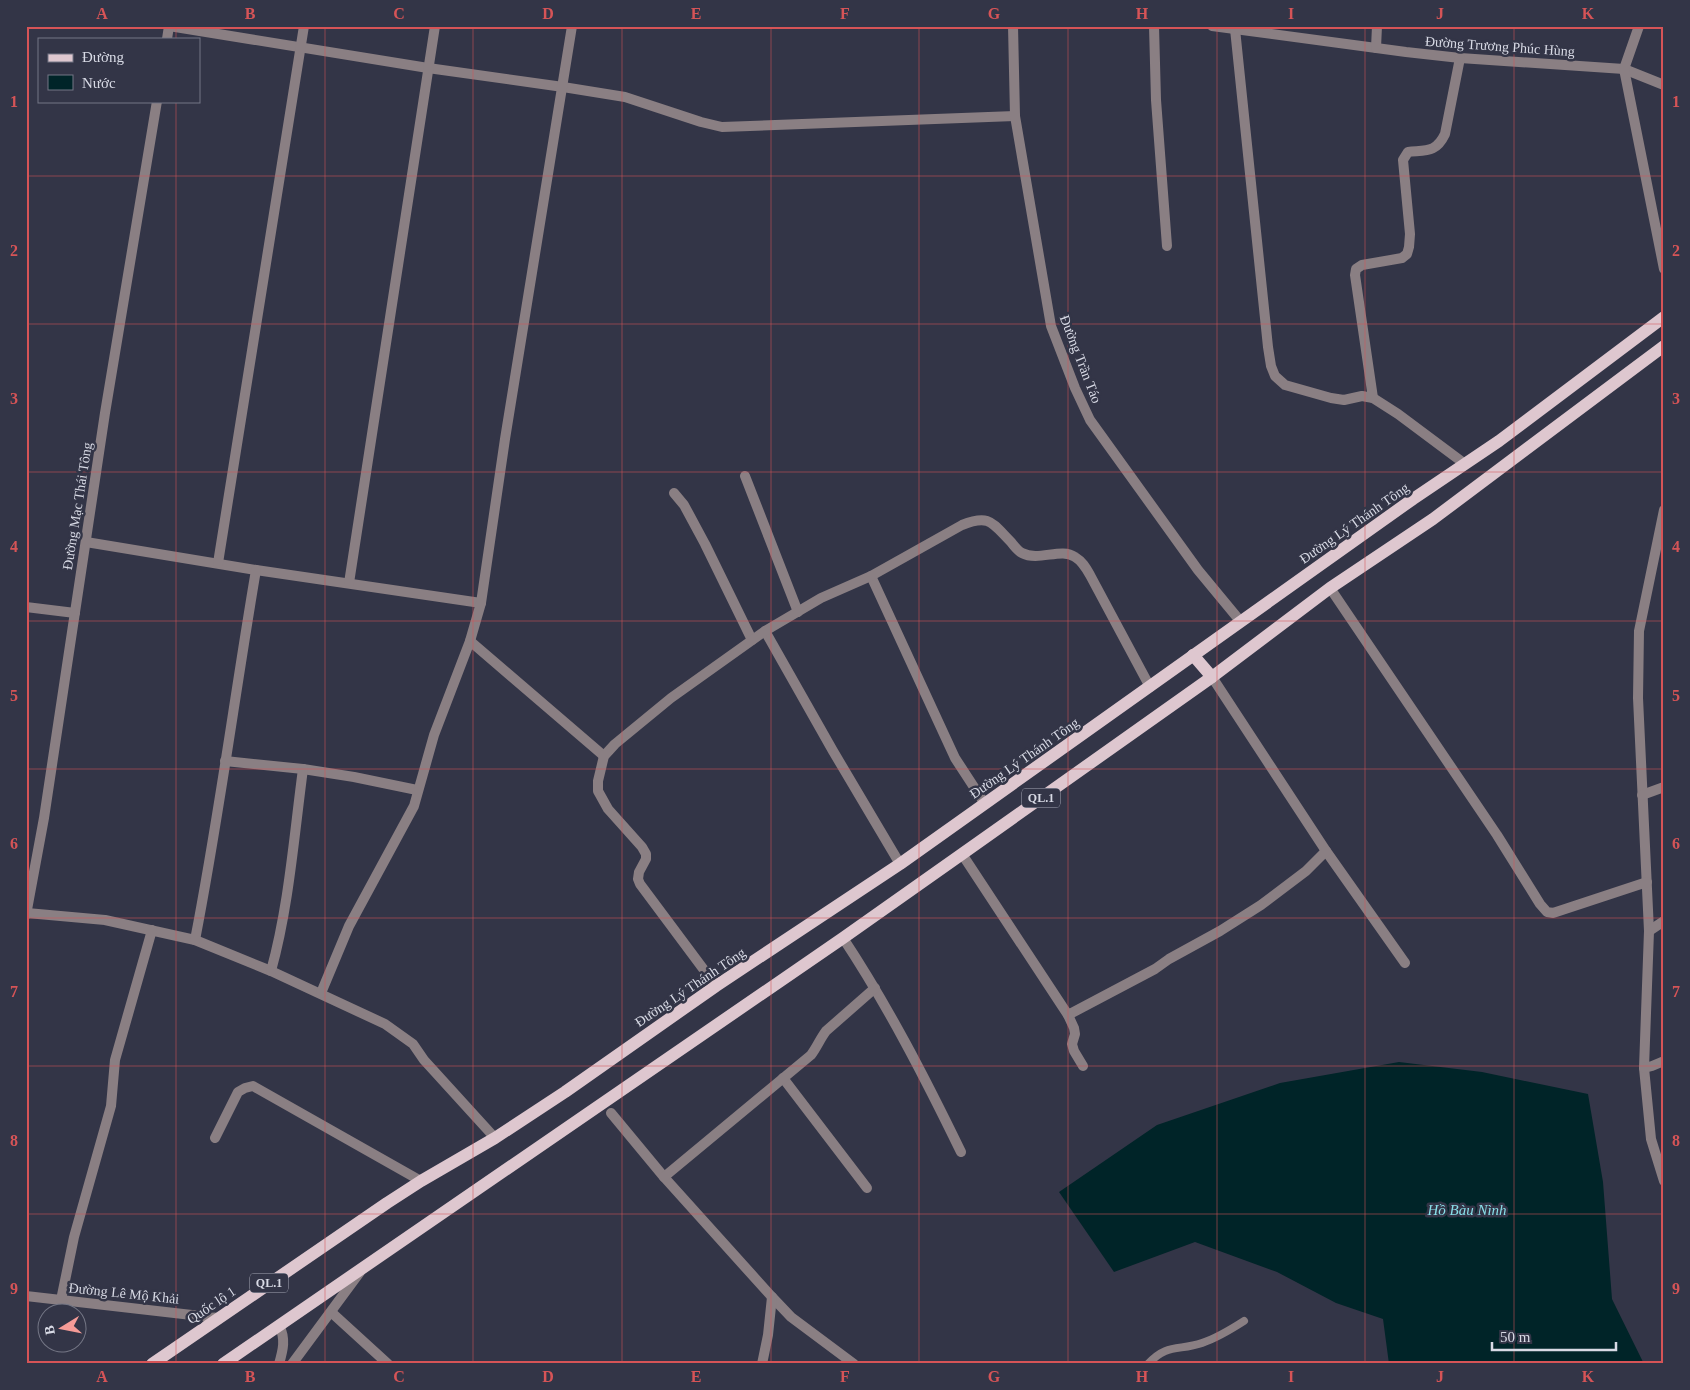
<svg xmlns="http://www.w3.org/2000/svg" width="1690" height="1390" font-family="Georgia,serif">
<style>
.water{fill:#002428}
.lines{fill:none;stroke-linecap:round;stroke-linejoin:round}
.lane{stroke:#8a7f83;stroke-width:8}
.street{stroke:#8a7f83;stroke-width:10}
.primary{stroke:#dec7cf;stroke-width:12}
.grid{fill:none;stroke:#d65457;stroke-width:1;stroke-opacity:0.55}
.labels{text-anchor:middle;stroke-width:5;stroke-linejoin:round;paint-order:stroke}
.shield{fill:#333547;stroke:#a6a8b6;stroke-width:1}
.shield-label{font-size:12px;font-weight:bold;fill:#d8dae5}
.street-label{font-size:14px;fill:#d8dae5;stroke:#333547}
.water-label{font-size:15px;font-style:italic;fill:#89dfe9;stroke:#333547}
.neatline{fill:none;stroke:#d65457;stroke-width:2}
.grid-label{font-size:16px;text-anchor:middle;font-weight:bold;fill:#d65457}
</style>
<rect width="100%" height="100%" fill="#333547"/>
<path class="water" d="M1399 1062 1482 1072 1588 1094 1603 1182 1612 1299 1644 1364H1389L1383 1319 1336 1303 1277 1272 1195 1242 1114 1272 1059 1192 1157 1125 1280 1083Z"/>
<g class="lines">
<path class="lane" d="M1148 1364C1167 1343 1179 1351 1202 1343 1217 1338 1230 1330 1244 1321"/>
<g class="street">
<path d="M169 26 428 68 563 87 625 97 701 122 722 127 1015 116"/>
<path d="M1013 26 1015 116 1051 326 1075 388 1090 420 1198 570 1241 622"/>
<path d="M1154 26 1156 100 1167 246"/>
<path d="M1212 26 1406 52 1460 58 1624 69 1664 85"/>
<path d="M1639 26 1624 69 1664 269"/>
<path d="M1235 29 1268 347 1271 366 1275 376 1285 385 1331 398 1344 400 1362 396 1373 398 1398 414 1465 464"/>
<path d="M167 39 169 26"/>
<path d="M1376 48 1377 26"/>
<path d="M1373 398 1355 275 1356 269 1362 265 1402 258 1407 254 1409 247 1410 234 1403 160 1408 152C1426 150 1436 153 1445 134L1460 58"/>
<path d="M745 476 798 612"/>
<path d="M674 493 684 505 705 544 752 640"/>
<path d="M1664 510 1639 631 1638 698 1649 931 1644 1068 1651 1139 1664 1181"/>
<path d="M86 542 256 570 481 603"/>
<path d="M218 563 304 26"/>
<path d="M871 576 955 758 985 804"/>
<path d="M349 583 435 26"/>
<path d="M1330 588 1497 835 1540 904 1547 912 1553 913 1647 882"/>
<path d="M26 607 75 613"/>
<path d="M765 631 833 751 900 864"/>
<path d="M470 641 604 756"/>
<path d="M1212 677 1326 851 1405 963"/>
<path d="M225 761 303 769 354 777 417 790"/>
<path d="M1642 795 1664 787"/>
<path d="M962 854 1068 1015 1074 1028 1075 1034 1072 1044 1074 1051 1083 1066"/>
<path d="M27 913 105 920 195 940 271 971 385 1024 413 1044 424 1060 495 1138"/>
<path d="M26 915 44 818 105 413 157 101"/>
<path d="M1649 931 1664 921"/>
<path d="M843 938C888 1006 925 1078 961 1152"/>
<path d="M195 940C219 817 235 693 256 570"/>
<path d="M271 971C289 906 294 836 303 769"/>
<path d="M716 986 640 884 638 879 639 872 646 859V854L642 847 608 809 598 791V781L604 756 615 744 671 698 765 631 821 598 871 576 962 525C990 514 992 523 1011 542 1014 546 1018 551 1022 553 1039 562 1061 547 1075 557 1082 561 1086 568 1090 575L1150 687"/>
<path d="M321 993 349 926 414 806 434 735 470 641 481 603 505 439 572 26"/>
<path d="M1068 1015 1155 969 1169 959 1220 931 1261 905 1306 871 1326 851"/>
<path d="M1644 1068 1652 1066 1664 1061"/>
<path d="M783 1078 867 1188"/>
<path d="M611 1113 664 1177 772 1297 791 1317 854 1364"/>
<path d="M215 1138 238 1092 245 1088 253 1086 421 1181"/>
<path d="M664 1177 811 1055C817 1047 820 1039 826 1031L875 988"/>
<path d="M26 1296 218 1318"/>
<path d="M61 1300 74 1237 111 1106 115 1060 152 930"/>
<path d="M331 1312 388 1364"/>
<path d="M279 1364C283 1350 286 1339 279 1325"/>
<path d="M292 1364 360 1272"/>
<path d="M762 1364 768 1335 772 1297"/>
</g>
<g class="primary">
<path d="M1193 655 1212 677"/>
<path d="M152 1364 387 1203 421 1181 495 1138 565 1092 716 986 900 864 1413 499 1499 441 1664 317"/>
<path d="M223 1364 843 938 962 854 1212 677 1330 588 1433 519 1664 346"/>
</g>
</g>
<path class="grid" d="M176 26V39M325 26V1364M473 26V1364M622 26V1364M771 26V1364M919 26V1364M1068 26V1364M1217 26V1364M1365 26V1364M1514 26V1364M176 101V1364M26 176H1664M26 324H1664M26 472H1664M26 621H1664M26 769H1664M26 918H1664M26 1066H1664M26 1214H1664"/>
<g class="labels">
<g class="shield">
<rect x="1022" y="788.5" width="38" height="19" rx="4"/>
<rect x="250" y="1273.5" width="38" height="19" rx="4"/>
</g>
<g class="shield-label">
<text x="1041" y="802">QL.1</text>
<text x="269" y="1287">QL.1</text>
</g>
<g class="street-label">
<text transform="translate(1500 46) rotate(4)" y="5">Đường Trương Phúc Hùng</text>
<text transform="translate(1081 359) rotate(69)" y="5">Đường Trần Táo</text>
<text transform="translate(77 506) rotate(-81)" y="5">Đường Mạc Thái Tông</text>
<text transform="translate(1354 523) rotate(-35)" y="5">Đường Lý Thánh Tông</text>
<text transform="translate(1024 758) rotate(-35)" y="5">Đường Lý Thánh Tông</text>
<text transform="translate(690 987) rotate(-34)" y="5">Đường Lý Thánh Tông</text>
<text transform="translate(124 1293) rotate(6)" y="5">Đường Lê Mộ Khải</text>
<text transform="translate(211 1305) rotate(-34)" y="5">Quốc lộ 1</text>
</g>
<g class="water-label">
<text x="1467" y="1215">Hồ Bàu Nình</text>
</g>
</g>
<rect width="1690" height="1390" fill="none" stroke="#333547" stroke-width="55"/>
<rect x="38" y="38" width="162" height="65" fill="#333547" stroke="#757786"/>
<rect x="48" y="54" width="25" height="8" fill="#dec7cf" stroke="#757786"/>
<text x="82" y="62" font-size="15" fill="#d8dae5">Đường</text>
<rect x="48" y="75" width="25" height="15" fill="#002428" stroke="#757786"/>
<text x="82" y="88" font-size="15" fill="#d8dae5">Nước</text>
<g transform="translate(62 1328) rotate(260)"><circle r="24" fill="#333547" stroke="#757786"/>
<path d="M0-4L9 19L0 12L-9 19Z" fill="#f59b97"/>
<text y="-8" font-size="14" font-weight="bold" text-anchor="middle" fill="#d8dae5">B</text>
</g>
<path d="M1492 1342v8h124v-8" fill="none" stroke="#d8dae5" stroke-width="2.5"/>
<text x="1500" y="1342" font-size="15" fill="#d8dae5" stroke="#333547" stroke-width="4" paint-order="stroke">50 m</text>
<rect x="28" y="28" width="1634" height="1334" class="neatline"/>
<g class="grid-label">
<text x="102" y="19">A</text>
<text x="250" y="19">B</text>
<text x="399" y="19">C</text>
<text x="548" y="19">D</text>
<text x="696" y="19">E</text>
<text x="845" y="19">F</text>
<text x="994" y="19">G</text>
<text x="1142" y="19">H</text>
<text x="1291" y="19">I</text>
<text x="1440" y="19">J</text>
<text x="1588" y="19">K</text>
<text x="14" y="107">1</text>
<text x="1676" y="107">1</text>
<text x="14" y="256">2</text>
<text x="1676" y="256">2</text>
<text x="14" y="404">3</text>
<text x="1676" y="404">3</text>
<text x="14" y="552">4</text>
<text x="1676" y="552">4</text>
<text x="14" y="701">5</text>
<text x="1676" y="701">5</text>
<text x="14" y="849">6</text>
<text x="1676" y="849">6</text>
<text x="14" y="997">7</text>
<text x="1676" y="997">7</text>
<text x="14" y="1146">8</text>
<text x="1676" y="1146">8</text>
<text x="14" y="1294">9</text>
<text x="1676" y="1294">9</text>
<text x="102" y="1382">A</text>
<text x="250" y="1382">B</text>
<text x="399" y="1382">C</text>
<text x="548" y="1382">D</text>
<text x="696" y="1382">E</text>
<text x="845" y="1382">F</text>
<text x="994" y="1382">G</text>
<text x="1142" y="1382">H</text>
<text x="1291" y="1382">I</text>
<text x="1440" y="1382">J</text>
<text x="1588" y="1382">K</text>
</g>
</svg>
